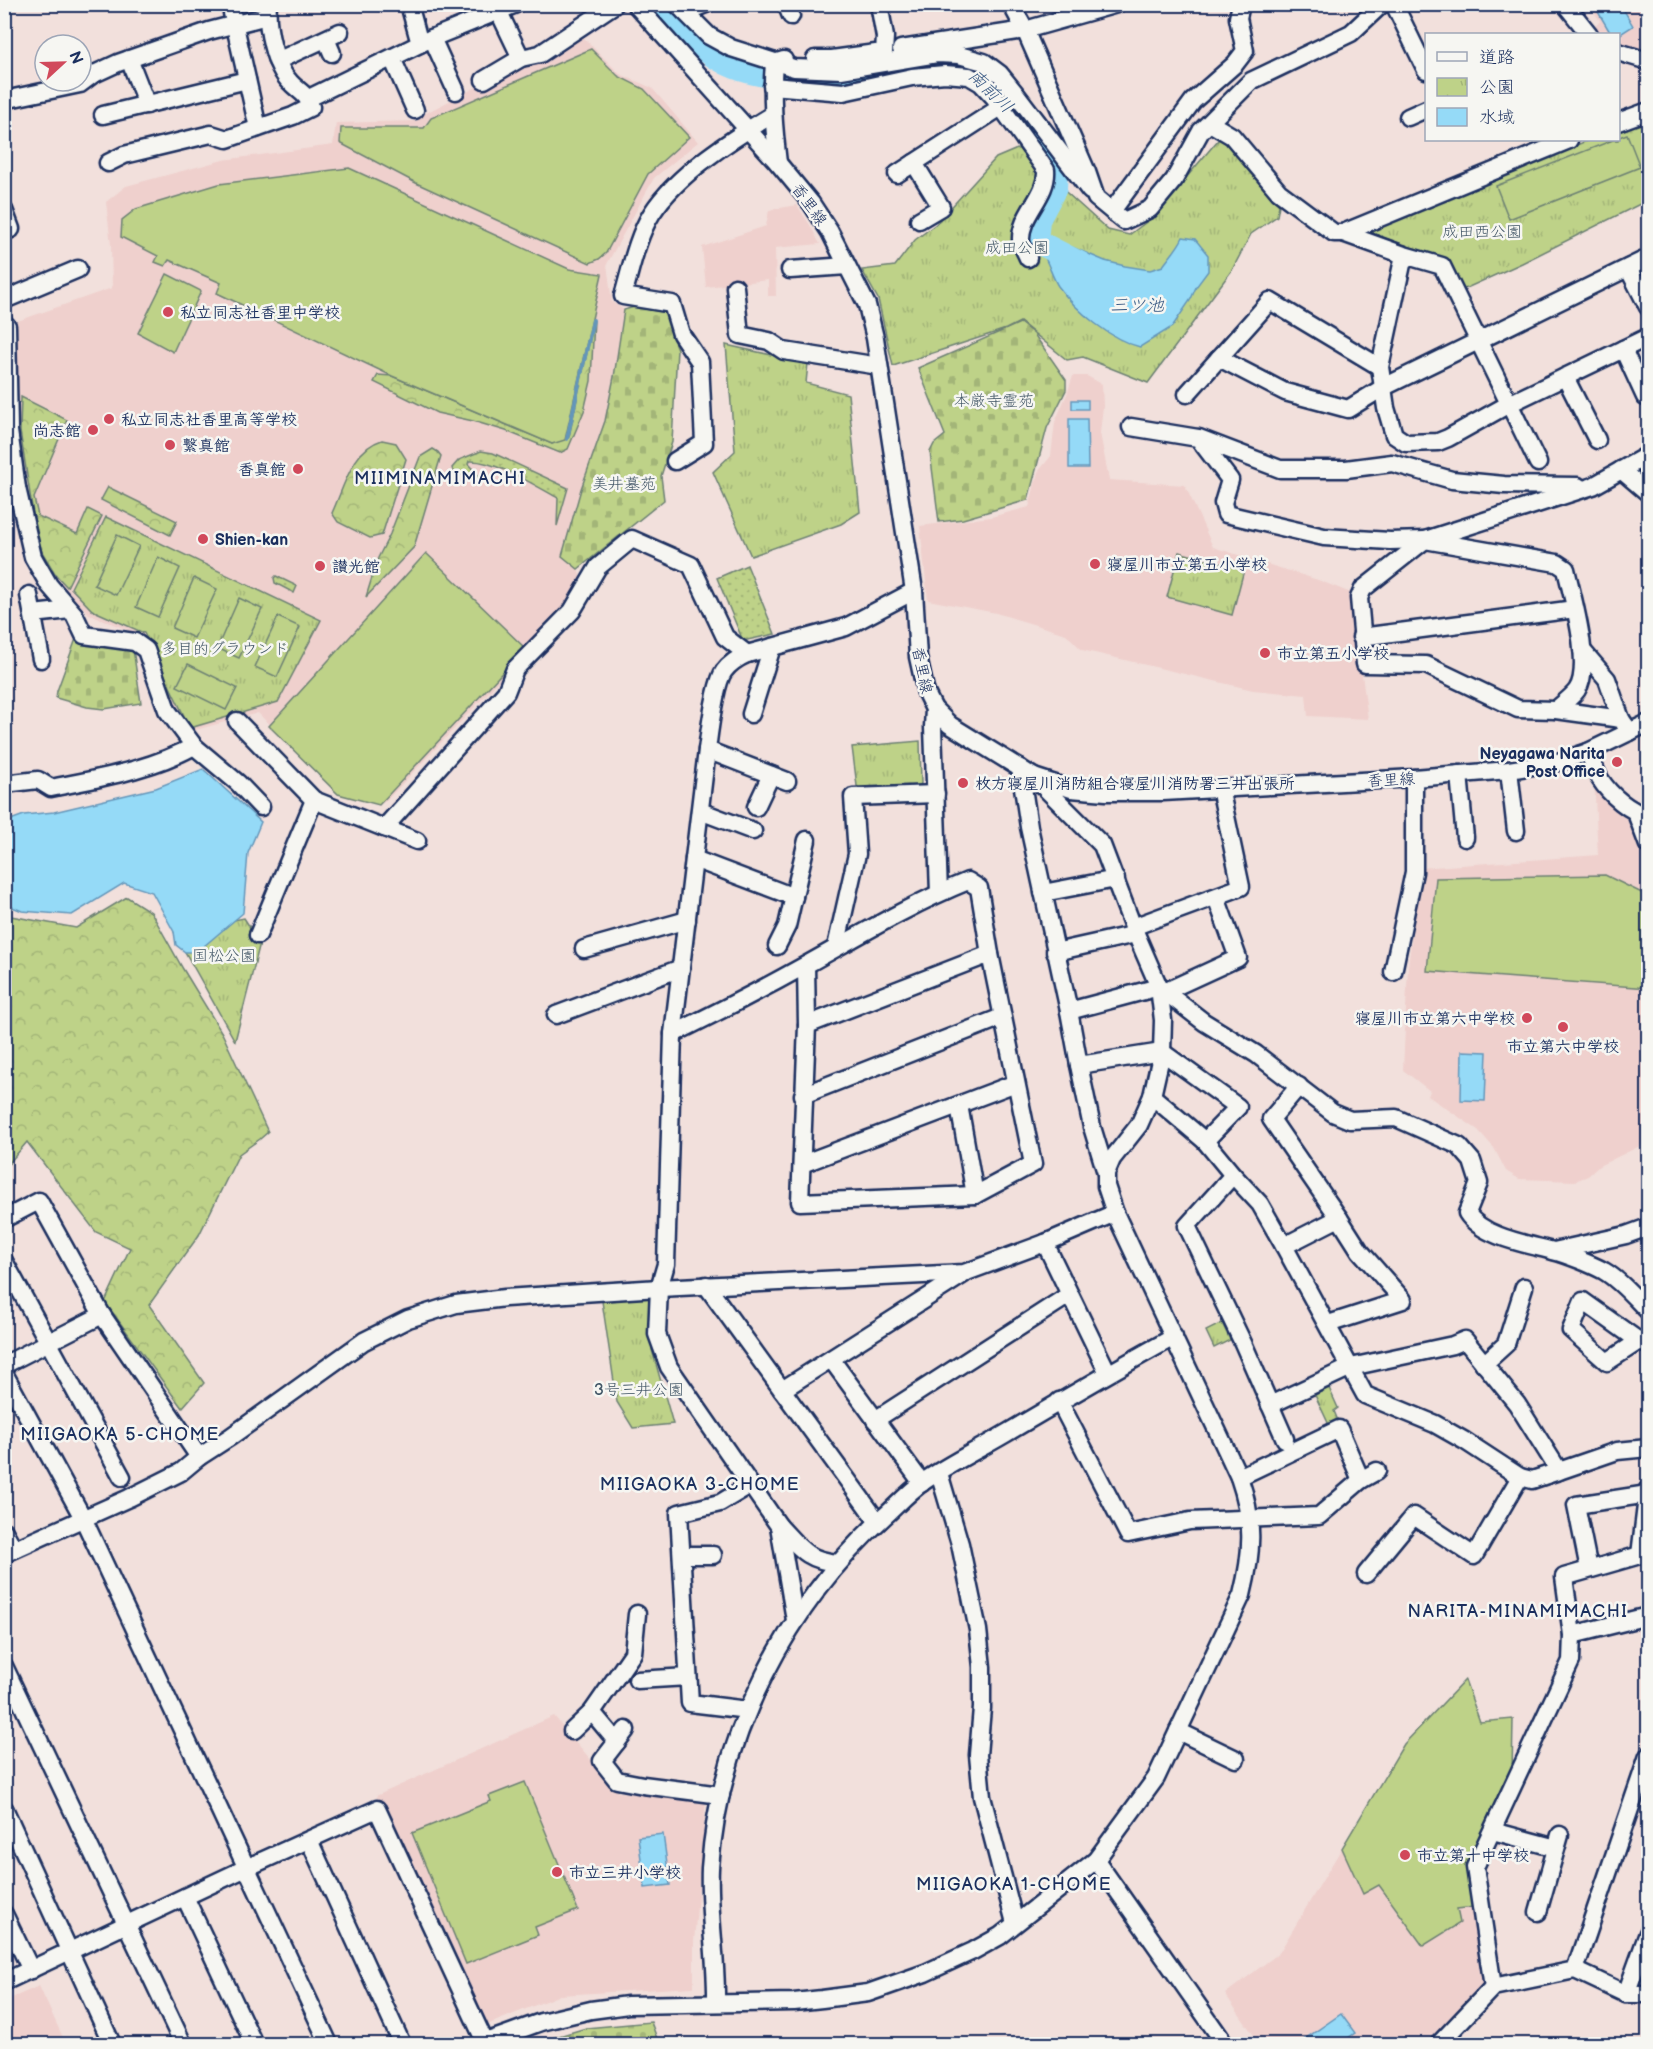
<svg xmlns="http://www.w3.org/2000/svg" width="1653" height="2049" font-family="'Balsamiq Sans','Klee One',sans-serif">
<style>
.built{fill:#efd0cd}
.grass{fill:url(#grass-dots);stroke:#6c8073;stroke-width:1.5}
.forest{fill:url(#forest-crowns);stroke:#6c8073;stroke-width:1.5}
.cemetery{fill:url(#cemetery-stones);stroke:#6c8073;stroke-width:1.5}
.park{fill:url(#park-tufts);stroke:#6c8073;stroke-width:1.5}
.pitch{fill:#bed288;stroke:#6c8073;stroke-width:1.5}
.water{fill:#95daf7;stroke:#6496ba;stroke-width:1.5}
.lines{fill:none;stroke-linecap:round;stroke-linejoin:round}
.stream{stroke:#6496ba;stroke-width:4}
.river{stroke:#95daf7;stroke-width:24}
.minor-casing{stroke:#1b2f5e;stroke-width:21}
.minor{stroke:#f6f6f2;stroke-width:16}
.poi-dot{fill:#d1495b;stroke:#f6f6f2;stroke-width:2}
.labels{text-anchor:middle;stroke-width:5;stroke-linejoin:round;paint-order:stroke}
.street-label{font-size:16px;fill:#1b2f5e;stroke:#f6f6f2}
.park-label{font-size:16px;fill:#445868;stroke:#f6f6f2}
.poi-label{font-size:16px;font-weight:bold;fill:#1b2f5e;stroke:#f6f6f2;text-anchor:start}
.water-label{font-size:18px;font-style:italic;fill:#3a5a84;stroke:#f6f6f2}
.neighbourhood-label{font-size:18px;letter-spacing:1.5px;fill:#1b2f5e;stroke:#f6f6f2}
</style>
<defs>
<pattern id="grass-dots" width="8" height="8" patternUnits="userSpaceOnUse" patternTransform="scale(1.5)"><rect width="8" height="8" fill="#bed288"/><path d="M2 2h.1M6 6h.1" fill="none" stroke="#a3b578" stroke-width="1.8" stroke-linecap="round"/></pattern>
<pattern id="forest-crowns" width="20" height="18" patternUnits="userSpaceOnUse" patternTransform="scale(1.5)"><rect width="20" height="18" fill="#bed288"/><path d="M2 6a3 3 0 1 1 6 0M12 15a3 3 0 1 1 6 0" fill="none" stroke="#a3b578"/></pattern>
<pattern id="cemetery-stones" width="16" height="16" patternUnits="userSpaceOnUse" patternTransform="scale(1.5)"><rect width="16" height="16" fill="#bed288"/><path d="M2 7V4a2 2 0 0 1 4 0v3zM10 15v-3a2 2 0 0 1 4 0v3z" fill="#a3b578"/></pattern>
<pattern id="park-tufts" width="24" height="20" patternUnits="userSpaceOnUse" patternTransform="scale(1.5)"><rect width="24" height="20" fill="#bed288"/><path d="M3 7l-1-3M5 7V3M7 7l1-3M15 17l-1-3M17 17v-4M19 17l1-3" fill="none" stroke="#a3b578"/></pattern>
</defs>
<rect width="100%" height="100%" fill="#f2e0dc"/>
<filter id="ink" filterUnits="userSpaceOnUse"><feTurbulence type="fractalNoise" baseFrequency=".0167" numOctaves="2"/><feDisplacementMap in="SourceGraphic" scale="12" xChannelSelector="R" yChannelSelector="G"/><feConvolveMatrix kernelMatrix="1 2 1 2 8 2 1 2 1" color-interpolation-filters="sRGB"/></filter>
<g filter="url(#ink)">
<g class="built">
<path d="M1589 5H1648V55L1619 47 1618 34H1595L1592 30 1600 21Z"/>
<path d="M580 34 620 74 652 88 698 142 654 178 607 264 612 302 624 310 614 377 605 421 581 489 562 555 578 569 581 578 568 600 525 648 491 690 386 801 379 805 338 794 258 713 188 732 142 636 89 614 53 576 38 553 17 435 12 323 112 288 111 245 106 202 126 186 223 160 333 145 336 123 417 121 422 115Z"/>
<path d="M797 205 810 225 820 244 775 248 776 296H768V280L706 287 702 247 766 226 769 210Z"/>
<path d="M1073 376H1087L1102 384 1103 406 1100 433 1109 480 1185 485 1213 547 1318 580 1351 593 1368 719 1308 716 1306 695 1253 690 1082 650 1066 634 996 613 928 600 920 526 991 517 1029 507 1038 472 1051 456 1055 422 1067 394Z"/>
<path d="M1594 778 1625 811 1648 858V1142L1599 1166 1588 1176 1575 1181 1519 1179 1506 1171 1494 1148 1478 1130 1428 1096 1430 1091 1403 1070 1408 967 1420 868 1598 855Z"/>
<path d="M1465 1680 1480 1722 1513 1719 1512 1775 1468 1862 1489 1984 1426 2044H1260L1225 1994 1279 1953 1404 1744Z"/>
<path d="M554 1716 618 1792 706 1801 694 1942V1987L560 1995 487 2025 376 1796Z"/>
<path d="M39 1986 66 2044H5V2001Z"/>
</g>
<g class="grass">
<path d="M481 451 493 453 568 488 557 526 558 498C536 486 493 459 469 461L468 464 479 476 478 481 453 471 452 468 459 460Z"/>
<path d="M747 565 775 634 743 641 717 578Z"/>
<path d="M276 576 297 586 294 593 275 583 274 578Z"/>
</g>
<g class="forest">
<path d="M594 320 591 381 584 411 568 449 560 453 506 431 473 421 437 413 374 382 378 375 392 376 552 444 569 437Z"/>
<path d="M21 397 67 420 34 498 38 516 77 534 88 509 102 516 67 587 56 575 42 552 36 532 20 431Z"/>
<path d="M382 440 396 443 406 459 382 535 370 538 338 522 332 513C344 487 352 449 382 440Z"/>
<path d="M433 449 438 452 441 456 414 547 366 597 378 558 390 534 420 457Z"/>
<path d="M108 487 177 521 170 535 101 500Z"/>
<path d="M127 897 151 912 183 969 222 1033 268 1132 260 1139 239 1154 199 1235 149 1305 204 1383 182 1408 105 1302 130 1248 96 1232 27 1142 5 1168V915L76 928Z"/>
</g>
<g class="cemetery">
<path d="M634 307 668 313 671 334 677 349 672 442 661 476 664 500 578 569 562 556 581 489 605 421 614 377 624 310Z"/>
<path d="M1020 323 1034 334 1066 380V390L1047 428 1028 500 963 519 939 522 930 452 934 444 945 435 918 368Z"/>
<path d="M77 636 102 647 133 649 141 703 104 709 87 707 56 698 57 691Z"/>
<path d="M651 2022 659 2044H532L586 2028Z"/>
</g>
<g class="park">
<path d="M1648 117V200L1522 263 1460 291 1446 260 1371 233 1378 224 1589 140H1618L1619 128Z"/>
<path d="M1224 133 1238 148 1246 168 1279 205 1277 216 1251 234 1232 270 1148 383 1083 357 1067 360 1020 322 1006 329 893 366 878 299 862 270 895 266 915 240 936 224 996 158 1022 147 1037 166 1108 230 1129 235 1153 217Z"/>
<path d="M726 345 808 363 806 383 848 394 860 512 841 524 751 556 713 472 735 451Z"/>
<path d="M106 517 321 620 278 702 190 728 144 633 92 610 71 588Z"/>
<path d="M1179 552 1244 570 1232 615 1167 597Z"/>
<path d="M920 741 921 783 919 788 863 792 857 786 852 747Z"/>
<path d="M244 918 260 943 235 1041 174 932Z"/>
<path d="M650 1295 652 1350 673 1424 633 1428 617 1402 602 1301Z"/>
<path d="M1222 1323 1230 1340 1214 1348 1206 1331Z"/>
<path d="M1329 1388 1338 1408 1334 1411 1339 1423 1330 1427 1315 1395Z"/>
</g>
<g class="pitch">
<path d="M591 49 618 76 644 89 689 137 648 174 606 253 599 259 590 263 416 183 340 143 341 128H424L431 118Z"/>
<path d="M1627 134 1640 167 1509 219 1496 186 1613 140H1618L1619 137Z"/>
<path d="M349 168 569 269 602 274 565 440 552 444 392 376 217 293 221 283 169 260 165 266 155 262 158 256 121 237 122 220 136 209 219 184Z"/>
<path d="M167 274 201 291 173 352 138 333Z"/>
<path d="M117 535 139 546 116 595 94 585Z"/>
<path d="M426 553 525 648 379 805 338 794 269 726Z"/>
<path d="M158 557 180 568 158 617 136 607Z"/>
<path d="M194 578 217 589 194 638 172 628Z"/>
<path d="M239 598 262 609 239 658 217 648Z"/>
<path d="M278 617 300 627 277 677 255 667Z"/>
<path d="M188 664 237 688 226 710 177 686Z"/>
<path d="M1605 875 1648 896V988L1427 971 1436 878Z"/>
<path d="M1465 1680 1480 1722 1513 1719 1512 1775 1468 1862 1475 1907 1457 1909 1460 1923 1423 1946 1379 1885 1363 1894 1342 1848 1404 1744Z"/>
<path d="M525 1782 578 1910 535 1927 538 1935 466 1964 412 1833 491 1801 489 1796Z"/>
</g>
<g class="water">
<path d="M1594 5H1621L1633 26 1619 35 1611 34Z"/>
<path d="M1183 237 1195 239 1208 255V271L1196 287 1191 299 1172 327 1140 347C1111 340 1076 311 1058 286 1053 278 1050 268 1046 260L1055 245 1072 247 1105 261 1125 266 1150 270 1163 266C1170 256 1178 248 1183 237Z"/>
<rect x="1072" y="400" width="16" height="9"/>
<path d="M1069 419H1087L1088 468H1069Z"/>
<path d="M203 769 261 822 248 853 243 913 197 952H185L176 945 174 932 152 892 124 883 72 915 22 911 5 904V822L24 815 54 812 156 788Z"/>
<path d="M1462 1051 1487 1052 1485 1101 1461 1100Z"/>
<path d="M663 1834 670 1885 645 1888 638 1837Z"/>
<path d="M1341 2014 1355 2033 1339 2044H1300L1299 2043Z"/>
</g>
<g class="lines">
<path class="stream" d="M567 439 593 320"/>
<g class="river">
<path d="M658 4C681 28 704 55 735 67 765 79 830 84 862 79 890 75 945 58 970 67 980 71 990 83 997 91"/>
<path d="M1028 134 1056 169 1055 188 1038 220 1036 241 1081 264"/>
</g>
<g class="minor-casing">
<g id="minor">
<path d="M230 4 258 128"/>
<path d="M409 4 420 44"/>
<path d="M635 4 778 163 811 203 830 232 867 305 875 338 914 591 918 657 926 693 934 709 950 725 1034 777 1071 789 1106 792H1163L1414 778 1509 770 1558 762 1588 752 1648 723"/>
<path d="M677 4 709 36 731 48 794 68 841 70 937 54 959 55 984 62 1000 74 1017 95 1090 191"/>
<path d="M786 4 791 16"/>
<path d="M879 4 885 37 884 52"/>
<path d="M1011 4 1025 30 1087 172 1096 198 1124 221 1150 209 1174 180 1201 131 1251 81 1351 33 1382 4"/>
<path d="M1394 4 1426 70"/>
<path d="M1565 4 1589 34"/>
<path d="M499 12 521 58"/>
<path d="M685 12 706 4"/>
<path d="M432 38 456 91"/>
<path d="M326 39 332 53"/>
<path d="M901 49 1025 30 1117 4"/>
<path d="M1618 52 1648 61"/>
<path d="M392 58 415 110"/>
<path d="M129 59 147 105"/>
<path d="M815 59H832L876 53"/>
<path d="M277 61 340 32"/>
<path d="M484 80 521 58 540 54 615 4"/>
<path d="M772 86 843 92 912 77 945 74 969 76 981 83 994 97 1046 170C1048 196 1020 214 1021 240 1021 246 1026 252 1028 258"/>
<path d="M309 98 432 38 516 4"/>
<path d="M4 100 80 84 92 75 118 63 209 31 267 16"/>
<path d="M103 115 247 80"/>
<path d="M1408 117 1426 109"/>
<path d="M1618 122 1648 111"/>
<path d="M1210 123 1232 136 1279 192 1334 233H1343L1404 255 1442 266 1538 463"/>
<path d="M108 163 124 155 211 134 227 139 293 116 311 107C307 93 299 92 290 82 274 66 266 26 268 4"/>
<path d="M778 163C774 129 771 97 774 63L784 60"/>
<path d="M914 163 941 207 919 220"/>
<path d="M897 174 1007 103"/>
<path d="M4 210 11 229 4 232"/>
<path d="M1112 211 1193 101 1235 64 1245 51 1238 18 1241 4"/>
<path d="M1343 233 1569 140"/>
<path d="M1404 255 1380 367 1386 408 1394 435 1406 443 1438 442 1448 438 1509 404 1648 337"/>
<path d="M1628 268 1648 307"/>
<path d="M790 270 847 266"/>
<path d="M735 287 740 335 769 341 784 351 879 366"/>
<path d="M4 300 78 269"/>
<path d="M4 323 7 326 9 431 17 488 4 489"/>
<path d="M1623 349 1645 397"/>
<path d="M1219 358 1285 392 1348 409 1384 387 1648 258"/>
<path d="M1565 377 1597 440"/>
<path d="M1187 394 1270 301 1380 367"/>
<path d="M1131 427 1198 438 1230 480 1223 503 1226 514 1324 537 1390 541 1425 540 1557 563 1566 569C1572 596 1593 666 1577 690 1572 697 1562 704 1556 710"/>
<path d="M1199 438 1280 469H1346L1392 463 1452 480 1504 485 1578 486"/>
<path d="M675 461 704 443 700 362 681 334 672 304 623 296C631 268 637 237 652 213 677 174 732 139 772 115"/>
<path d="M1621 470 1648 493"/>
<path d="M17 488 33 557 49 585 74 614 84 635 135 642 146 650 167 710 194 746"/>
<path d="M29 595 41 659"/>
<path d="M33 614 70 610"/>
<path d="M1361 637 1575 609"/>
<path d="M1582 650 1607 679 1621 719"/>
<path d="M934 709 933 727 939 893"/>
<path d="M751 714 772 647"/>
<path d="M237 721 314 800 417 841"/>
<path d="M1630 732 1621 719 1556 710 1518 709 1426 665 1365 664 1359 598 1363 589 1425 540 1593 486 1648 455"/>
<path d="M707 750 787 781"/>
<path d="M1588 752C1592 760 1595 771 1600 779 1610 795 1630 812 1648 816"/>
<path d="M1020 768 1029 827 1069 1011 1079 1065 1092 1127 1106 1173"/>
<path d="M1509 770 1516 831"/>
<path d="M1459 774 1465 838"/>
<path d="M4 784 38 780 51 788C99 778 151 770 194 746L238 783 261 807"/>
<path d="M756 807 771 775"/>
<path d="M700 811 753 831"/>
<path d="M1636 813 1648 845"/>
<path d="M384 828 506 692 515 669 572 611 598 567 632 539 691 565 725 637 747 654"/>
<path d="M694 859 794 897"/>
<path d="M1043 893 1116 879"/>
<path d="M1133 927 1241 887 1220 788"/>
<path d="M258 935 314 800"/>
<path d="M777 946 787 926 807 840"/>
<path d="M836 947 857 854 853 797 936 794"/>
<path d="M584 949 687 920"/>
<path d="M1055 952 1136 934"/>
<path d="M1393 972 1414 872V778"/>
<path d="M1159 987 1204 1022 1256 1054 1333 1113 1350 1120 1396 1118 1459 1146 1472 1161 1479 1183 1467 1213C1482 1237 1527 1244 1553 1251 1568 1255 1591 1264 1604 1271 1621 1281 1635 1298 1648 1311"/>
<path d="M1164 992 1238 958 1216 897"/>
<path d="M1069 1011 1159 987"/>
<path d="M556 1015 681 968"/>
<path d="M807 1025 990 954"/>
<path d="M673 1034C718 1012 761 990 804 966 858 936 911 904 968 881L979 888 990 954 1033 1164 975 1195 800 1202 807 1025 806 965"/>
<path d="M1079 1065 1162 1052 1238 1107 1205 1141"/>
<path d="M1299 1086 1271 1119 1339 1218 1360 1251 1403 1300 1328 1324"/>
<path d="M803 1095 1002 1017"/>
<path d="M1152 1096 1205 1141 1233 1175 1260 1204 1284 1246"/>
<path d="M959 1105 975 1195"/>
<path d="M802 1164 1016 1083"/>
<path d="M1233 1175 1187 1226 1243 1343 1285 1439"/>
<path d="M1339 1218 1284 1246 1365 1395 1435 1424 1465 1441 1520 1477"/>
<path d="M4 1219 39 1201 102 1315 199 1457"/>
<path d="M1045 1243 1108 1373"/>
<path d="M1554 1251 1626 1235 1648 1227"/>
<path d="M4 1261 122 1477"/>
<path d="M706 1285 878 1522"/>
<path d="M1639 1341 1607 1362 1571 1330 1583 1301 1639 1341 1648 1344"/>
<path d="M831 1359 922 1483"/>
<path d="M1484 1364 1506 1344 1524 1287"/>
<path d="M4 1365 102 1315"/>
<path d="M4 1373 83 1518 329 2044"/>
<path d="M782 1390 964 1274"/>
<path d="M1059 1401 1128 1534 1190 1521 1319 1516 1361 1480 1377 1471"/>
<path d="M1270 1405 1351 1367 1453 1345 1465 1340 1517 1404 1559 1471 1532 1480 1520 1477 1474 1556 1414 1516 1366 1574"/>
<path d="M875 1420 1069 1295"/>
<path d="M1559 1471 1617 1451 1648 1448"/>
<path d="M939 1473 960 1544 978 1630 982 1667V1708L978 1755 982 1797 1015 1923"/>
<path d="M1239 1477 1339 1429 1361 1480"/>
<path d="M779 1526C800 1548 806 1560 838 1563"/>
<path d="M4 1531 14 1549"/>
<path d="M4 1554 129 1498 181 1472 199 1457 230 1437 364 1341 408 1319 456 1304 505 1298 659 1288 964 1273 1045 1243 1115 1213"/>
<path d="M682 1555H713"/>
<path d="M1640 1555 1648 1489"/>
<path d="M1589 1569 1576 1505 1648 1494"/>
<path d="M795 1620 779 1526 669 1367 657 1334 659 1288 666 1264 673 1034 707 750C709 734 715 683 724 671 730 663 738 658 747 654L846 627 914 591"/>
<path d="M1572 1635 1648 1616"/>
<path d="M4 1666 183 2044"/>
<path d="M637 1680 688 1677"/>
<path d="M748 1710 690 1703 679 1513 720 1503 750 1485"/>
<path d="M592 1712 617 1742"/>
<path d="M626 1730 602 1761 617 1780 643 1785 721 1795"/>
<path d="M572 1731 592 1712 633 1653 637 1614"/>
<path d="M1178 1731 1236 1759"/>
<path d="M4 1808 112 2044"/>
<path d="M1493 1831 1556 1848"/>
<path d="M309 1840 402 2044"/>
<path d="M1096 1860 1225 2044"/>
<path d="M185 1897 254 2044"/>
<path d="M1538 1912 1560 1835"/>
<path d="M4 1914 31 1970"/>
<path d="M1575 1970 1648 1756"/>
<path d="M4 1982 246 1868 377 1809 485 2042"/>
<path d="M1493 1987 1475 1867 1571 1661 1572 1635 1564 1577 1640 1555"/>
<path d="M1626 1994 1648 1933"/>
<path d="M716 2003C717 1958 708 1913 710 1868 719 1735 788 1603 886 1515 898 1504 910 1491 923 1482 949 1464 978 1450 1005 1434 1061 1401 1117 1368 1174 1337"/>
<path d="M480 2044 541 2022 591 2010 628 2005 794 2002 822 1999 868 1993 925 1973 973 1951 1000 1936 1096 1860 1156 1778 1242 1595C1253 1551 1254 1520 1239 1477L1115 1213 1106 1186V1173L1112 1159 1139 1125 1152 1096 1162 1052 1163 1020 1159 987 1133 927 1102 845 1034 777"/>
<path d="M1439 2044 1493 1987 1575 1970 1626 1994H1648"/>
</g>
</g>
<use href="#minor" class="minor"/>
</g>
</g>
<g class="poi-dot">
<circle cx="168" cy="312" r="6"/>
<circle cx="109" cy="419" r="6"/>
<circle cx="93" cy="430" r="6"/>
<circle cx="170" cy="445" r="6"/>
<circle cx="298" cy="469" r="6"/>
<circle cx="203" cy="539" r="6"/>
<circle cx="1095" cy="564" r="6"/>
<circle cx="320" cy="566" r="6"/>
<circle cx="1265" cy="653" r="6"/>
<circle cx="1617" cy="762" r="6"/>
<circle cx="963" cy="783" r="6"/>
<circle cx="1527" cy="1018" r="6"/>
<circle cx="1563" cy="1027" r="6"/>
<circle cx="1405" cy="1855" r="6"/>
<circle cx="557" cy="1872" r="6"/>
</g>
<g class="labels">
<g class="street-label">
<text transform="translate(810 204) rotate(54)" y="6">香里線</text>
<text transform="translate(923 670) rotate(78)" y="6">香里線</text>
<text transform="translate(1391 779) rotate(-3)" y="6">香里線</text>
</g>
<g class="park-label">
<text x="1482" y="237">成田西公園</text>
<text x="1017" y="253">成田公園</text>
<text x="994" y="406">本厳寺霊苑</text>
<text x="624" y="489">美井墓苑</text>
<text x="225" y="654">多目的グラウンド</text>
<text x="224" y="961">国松公園</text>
<text x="639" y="1395">3号三井公園</text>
</g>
<g class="poi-label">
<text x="180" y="318">私立同志社香里中学校</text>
<text x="121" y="425">私立同志社香里高等学校</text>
<text x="81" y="436" text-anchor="end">尚志館</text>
<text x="182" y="451">繋真館</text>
<text x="286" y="475" text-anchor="end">香真館</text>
<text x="215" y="545">Shien-kan</text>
<text x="1107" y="570">寝屋川市立第五小学校</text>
<text x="332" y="572">讃光館</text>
<text x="1277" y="659">市立第五小学校</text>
<text x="1605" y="759" text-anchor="end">Neyagawa Narita<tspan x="1605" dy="18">Post Office</tspan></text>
<text x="975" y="789">枚方寝屋川消防組合寝屋川消防署三井出張所</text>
<text x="1515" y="1024" text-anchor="end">寝屋川市立第六中学校</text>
<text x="1563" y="1052" text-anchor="middle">市立第六中学校</text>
<text x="1417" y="1861">市立第十中学校</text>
<text x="569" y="1878">市立三井小学校</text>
</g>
<g class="water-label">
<text transform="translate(991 91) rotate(44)" y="6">南前川</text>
<text x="1137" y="311">三ツ池</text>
</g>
<g class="neighbourhood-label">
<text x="440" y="484">MIIMINAMIMACHI</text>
<text x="120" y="1440">MIIGAOKA 5-CHOME</text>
<text x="700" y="1490">MIIGAOKA 3-CHOME</text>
<text x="1518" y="1617">NARITA-MINAMIMACHI</text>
<text x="1014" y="1890">MIIGAOKA 1-CHOME</text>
</g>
</g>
<rect width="1653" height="2049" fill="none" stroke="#f6f6f2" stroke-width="24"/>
<rect x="12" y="12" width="1629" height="2025" fill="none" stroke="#1b2f5e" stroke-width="2" filter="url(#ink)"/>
<rect x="1425" y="33" width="195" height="108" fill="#f6f6f2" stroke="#9ea6b7" stroke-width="1.5"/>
<rect x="1437" y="52" width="30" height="9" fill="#f6f6f2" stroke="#9ea6b7" stroke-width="1.5"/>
<text x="1479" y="63" font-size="18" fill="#1b2f5e">道路</text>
<rect x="1437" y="78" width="30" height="18" fill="url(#park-tufts)" stroke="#9ea6b7" stroke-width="1.5"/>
<text x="1479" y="93" font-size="18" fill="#1b2f5e">公園</text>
<rect x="1437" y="108" width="30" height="18" fill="#95daf7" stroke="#9ea6b7" stroke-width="1.5"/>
<text x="1479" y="123" font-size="18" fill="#1b2f5e">水域</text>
<g transform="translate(63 63) rotate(68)"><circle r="28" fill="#f6f6f2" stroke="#9ea6b7" stroke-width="1.5"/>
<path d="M0-4.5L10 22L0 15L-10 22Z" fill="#d1495b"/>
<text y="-9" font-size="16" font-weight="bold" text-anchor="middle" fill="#1b2f5e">N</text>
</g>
</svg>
